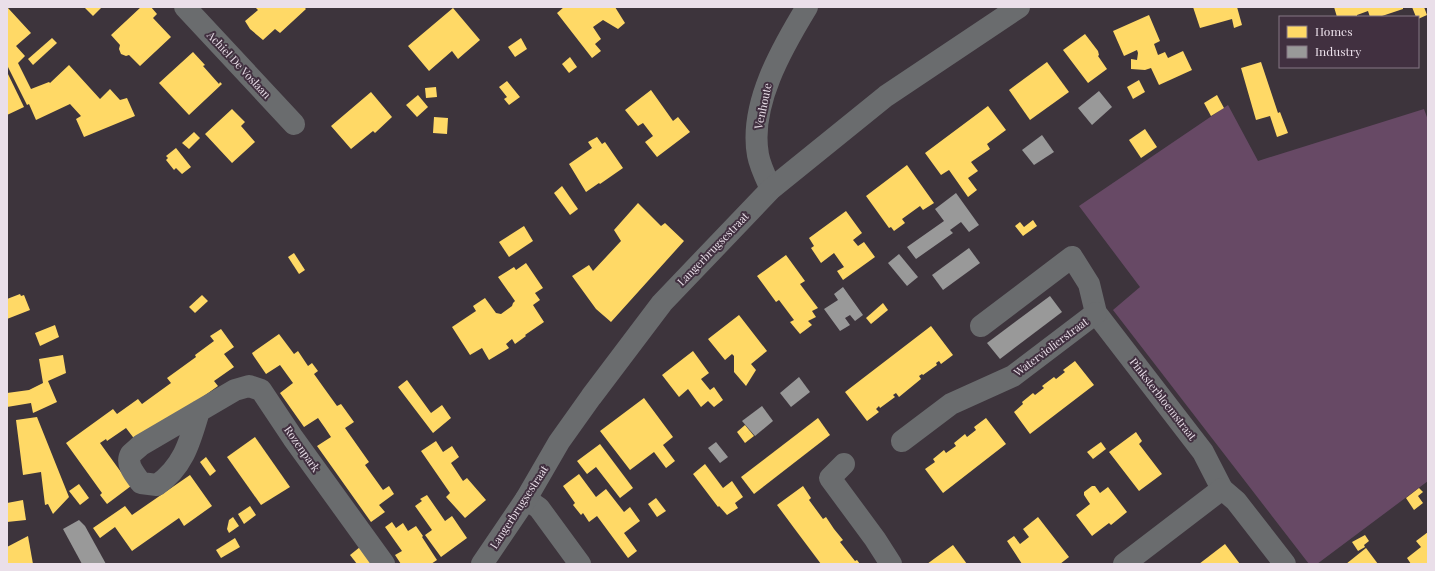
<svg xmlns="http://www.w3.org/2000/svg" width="1435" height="571" font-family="'Playfair Display',serif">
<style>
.green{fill:#674965}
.homes{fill:#ffd966}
.industry{fill:#999}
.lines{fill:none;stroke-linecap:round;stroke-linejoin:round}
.minor{stroke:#6a6c6e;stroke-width:22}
.labels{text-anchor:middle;stroke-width:4;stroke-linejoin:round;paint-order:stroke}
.street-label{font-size:11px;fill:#eadfe9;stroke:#413040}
</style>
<rect width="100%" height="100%" fill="#3d343c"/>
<path class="green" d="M1228 105 1258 161 1424 109 1428 120V481L1317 564H1309L1113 310 1140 287 1079 206Z"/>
<g class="homes">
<path d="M84 7H102L93 16Z"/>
<path d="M141 7H151L157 14 153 18 171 37 140 66 129 55 126 56 121 54 119 49 120 45 111 35Z"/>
<path d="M255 7H304L306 9 280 33 275 29 263 40 250 29 245 21 258 10Z"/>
<path d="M564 7H615L625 23 618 29 603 20 593 27 601 39 595 44 601 51 592 58 557 13Z"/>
<path d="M1193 7H1237L1242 25 1234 28 1232 19 1200 28Z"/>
<path d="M1334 7H1403V9L1379 17H1370L1368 11 1357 15V17H1337Z"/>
<path d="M1412 7H1424L1427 15 1418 19V17H1416Z"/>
<path d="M8 8 31 33 16 46 25 56 18 63 31 89 49 82 50 83 69 65 100 99 110 89 120 100 127 98 135 116 84 137 76 119 81 116 70 104 36 120 29 104 27 105 7 65V10Z"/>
<path d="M453 8 480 40 458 59 452 51 429 71 408 46Z"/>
<path d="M1149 15 1160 41 1154 44 1158 55 1165 52 1168 58 1183 51 1192 70 1159 85 1151 68 1145 70 1131 69V59L1137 60 1138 53 1137 50 1124 56 1113 31Z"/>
<path d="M1085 34 1098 51 1099 55 1098 56 1107 69 1088 83 1063 50Z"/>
<path d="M52 38 57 43 33 65 28 59Z"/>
<path d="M521 38 527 49 515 57 508 47Z"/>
<path d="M193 52 205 65 203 66 219 84 220 82 222 84 189 115 159 83Z"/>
<path d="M570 57 577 67 569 73 562 64Z"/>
<path d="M1047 62 1069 92 1030 120 1009 90Z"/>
<path d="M1261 62 1278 113 1280 112 1288 133 1277 137 1270 116 1256 120 1241 68Z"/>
<path d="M7 72 24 107 7 115Z"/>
<path d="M1139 80 1145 92 1133 99 1127 87Z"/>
<path d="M507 81 520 97 509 105 504 99 507 97 499 87Z"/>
<path d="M436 87 437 97 426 98 425 88Z"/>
<path d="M651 90 673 121 678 117 690 132 657 157 645 142 653 136 643 123 638 126 625 110Z"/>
<path d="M371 92 392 117 375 133 373 131 351 149 331 126Z"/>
<path d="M418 95 428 107 417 117 406 105Z"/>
<path d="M1217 95 1224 108 1211 116 1204 103Z"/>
<path d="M988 106 1006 130 987 144 990 149 971 162 978 171 968 178 977 190 968 197 949 170 941 175 925 153Z"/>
<path d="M232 109 245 122 241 126 255 142 232 163 205 134Z"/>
<path d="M434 117 448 118 447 134 433 133Z"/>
<path d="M1145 129 1157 147 1141 158 1129 140Z"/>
<path d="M194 132 200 138 189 149 182 143Z"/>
<path d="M597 137 602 144 605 142 623 168 600 184 599 183 586 192 569 164 592 148 588 142Z"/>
<path d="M176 148 191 167 182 174 176 168 174 170 166 160 168 158 166 156Z"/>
<path d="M907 165 934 203 923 210 920 206 902 219 905 223 894 231 891 227 889 228 866 196Z"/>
<path d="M562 186 578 209 570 215 554 193Z"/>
<path d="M638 203 661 226 665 223 684 241 611 322 596 309 572 276 589 265 593 271 621 241 614 230Z"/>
<path d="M846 211 862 233 853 240 858 246 864 242 875 257 843 280 837 271 844 267 834 253 821 263 811 248 814 246 809 238Z"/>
<path d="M1033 220 1037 226 1023 236 1015 226 1020 222 1024 227Z"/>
<path d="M524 226 533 241 509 257 499 242Z"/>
<path d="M294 253 305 270 299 274 288 257Z"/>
<path d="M786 255 805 281 800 284 818 308 812 311 816 317 808 321 812 325 800 334 790 322 794 320 779 300 776 302 757 276Z"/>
<path d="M526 263 543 288 535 293 540 300 533 305 544 322 525 335 526 336 515 344 512 339 506 344 509 348 489 360 482 348 470 355 452 327 476 311 473 306 485 298 496 313 501 314 512 306 513 303 515 301 498 277 514 267 516 270Z"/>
<path d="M20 294 21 296 24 295 30 310 7 319V299Z"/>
<path d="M202 295 208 301 195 313 189 307Z"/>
<path d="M883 303 888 310 871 324 866 318Z"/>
<path d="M739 315 767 351 751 364 756 370 746 386 734 372V356L732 354 725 360 708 339Z"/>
<path d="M55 325 59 337 40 346 35 333Z"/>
<path d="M931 326 953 355 941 364 939 361 936 363 937 365 923 375 922 374 919 376 921 379 899 397 896 393 893 395 895 397 880 408 879 406 876 409 879 412 867 421 845 392Z"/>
<path d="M221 329 234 347 224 354 234 367 214 381 218 386 159 428 136 441 126 428 107 441 106 439 100 443 131 486 107 504 100 495 102 493 66 443 113 409 117 414 138 399 142 404 171 383 167 378 196 357 195 355 214 341 210 336Z"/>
<path d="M279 334 294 354 298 351 308 366 312 363 318 371 314 374 324 388 337 406 341 404 354 422 345 428 369 462 365 465 383 490 389 486 394 494 379 505 385 512 371 522 317 446 331 437 325 428 318 418 304 427 280 393 293 383 280 365 266 374 253 355 252 353Z"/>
<path d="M693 351 709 373 701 379 710 390 714 387 723 400 714 407 708 401 701 407 688 389 679 397 662 375Z"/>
<path d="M63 355 66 373 48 381 57 402 33 413 31 403 7 407V393L29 390 43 383 39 359Z"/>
<path d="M1075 361 1094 385 1030 434 1014 412 1023 404 1022 402 1033 393 1035 395 1044 388 1042 386 1054 377 1056 379 1065 372 1063 370Z"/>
<path d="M407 380 431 413 442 405 451 418 433 433 398 387Z"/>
<path d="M644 398 673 437 663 445 675 461 666 468 654 452 630 470 600 431Z"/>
<path d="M37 417 69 497 53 514 48 504 45 505 41 472 23 475 16 420Z"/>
<path d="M818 418 830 435 754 494 741 477Z"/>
<path d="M986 418 1006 444 943 493 925 469 935 462 933 459 944 450 946 453 956 446 954 443 965 434 967 437 976 430 974 427Z"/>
<path d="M745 425 754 436 745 443 737 432Z"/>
<path d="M1136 432 1142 441 1139 444 1162 474 1139 491 1109 452Z"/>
<path d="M255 437 290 487 261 505 227 457Z"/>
<path d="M436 441 443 452 452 446 459 457 451 463 463 481 467 478 486 500 465 518 446 497 450 493 421 451Z"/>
<path d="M1101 442 1106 449 1093 459 1087 452Z"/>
<path d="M600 444 633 488 620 498 596 467 587 474 577 461Z"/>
<path d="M206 457 216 471 210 476 200 462Z"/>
<path d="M705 464 723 488 732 481 743 497 735 503 738 508 727 515 719 506 718 507 693 474Z"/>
<path d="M579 474 596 497 606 489 624 512 630 507 640 521 624 533 637 551 628 558 597 516 589 522 583 513 581 515 573 505 575 503 563 486Z"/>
<path d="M190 475 212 506 184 526 179 518 132 551 115 527 100 538 93 528 125 506 132 515Z"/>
<path d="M79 484 89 498 80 505 69 491Z"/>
<path d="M803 486 811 498 809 500 823 519 826 517 834 529 843 540 840 542 855 561 857 560 860 564H821L794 528 777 505Z"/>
<path d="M1092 486H1095L1100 493 1108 487 1127 512 1111 525 1109 523 1092 536 1076 515 1090 504 1084 495V492Z"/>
<path d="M1419 488 1423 492 1418 496 1423 503 1414 510 1406 498Z"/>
<path d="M427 495 445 521 452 516 467 538 441 557 425 535 432 530 415 506 422 501 420 499Z"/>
<path d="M656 498 666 511 657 517 648 504Z"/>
<path d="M23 500 26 520 7 522V503Z"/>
<path d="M250 506 256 515 244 524 238 514Z"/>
<path d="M233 517 239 526 229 533 227 529 229 520Z"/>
<path d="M1038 517 1069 557 1060 564H1022L1007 541 1014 536 1020 544 1029 537 1023 529Z"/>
<path d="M392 522 396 528 403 523 408 531 416 526 423 536 422 537 437 560 431 564H401L395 555 402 551 385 527Z"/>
<path d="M1428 532V564H1411L1407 558 1421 547 1416 541Z"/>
<path d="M1365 535 1369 541 1364 545 1365 547 1358 551 1352 542Z"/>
<path d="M28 536 33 564H7V547Z"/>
<path d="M235 538 240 547 221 558 216 550Z"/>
<path d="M1225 544 1240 564H1199Z"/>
<path d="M953 545 967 564H927Z"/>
<path d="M360 547 372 564H357L350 555Z"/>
<path d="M1366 548 1378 564H1346Z"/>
</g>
<g class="industry">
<path d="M1099 91 1112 107 1092 125 1078 108Z"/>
<path d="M1042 135 1054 152 1034 165 1022 150Z"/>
<path d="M956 193 979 225 969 232 961 222 950 230 953 233 916 259 907 247 944 221 935 209Z"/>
<path d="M969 248 980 263 943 290 932 275Z"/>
<path d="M899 254 918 277 907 286 888 263Z"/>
<path d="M843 287 863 315 855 321 850 315 845 318 850 325 840 331 824 309 838 300 834 294Z"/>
<path d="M1050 296 1062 312 1000 359 987 343Z"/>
<path d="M799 377 810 392 791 407 780 393Z"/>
<path d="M762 406 773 421 755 436 742 421Z"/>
<path d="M716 442 728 457 720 463 708 448Z"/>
<path d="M79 520 85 526 106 564H82L63 529Z"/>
</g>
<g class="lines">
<g class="minor">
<path d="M185 7 294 124"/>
<path d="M771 189C766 178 760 166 758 155 749 105 782 48 807 7"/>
<path d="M981 326 1072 257 1089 284 1096 313 1203 452 1222 489"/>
<path d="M199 411C190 441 184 466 157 485L141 483C135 475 125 464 131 454 134 451 138 448 141 445L235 390 249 386 261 390 293 438 384 564"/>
<path d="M902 441 951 404 1013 376 1096 313"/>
<path d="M844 464 830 478 875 539 891 564"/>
<path d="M526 499 539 508 580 564"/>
<path d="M482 564 526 499 559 442 591 397 662 303 771 189 886 96 1019 7"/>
<path d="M1124 564 1222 489 1236 501 1285 564"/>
</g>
</g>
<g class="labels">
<g class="street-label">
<text transform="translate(239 65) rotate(47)" y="4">Achiel De Voslaan</text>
<text transform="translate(763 106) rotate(-78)" y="4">Venhoute</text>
<text transform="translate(713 249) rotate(-46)" y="4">Langerbrugsestraat</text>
<text transform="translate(1051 347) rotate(-37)" y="4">Waterviolierstraat</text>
<text transform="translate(1163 399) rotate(52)" y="4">Pinksterbloemstraat</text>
<text transform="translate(302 449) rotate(55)" y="4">Rozenpark</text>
<text transform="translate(519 507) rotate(-57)" y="4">Langerbrugsestraat</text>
</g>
</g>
<rect width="1435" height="571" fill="none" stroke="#eadfe9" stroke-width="16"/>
<rect x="1279" y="16" width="140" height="52" fill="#413040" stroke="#857684"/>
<rect x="1287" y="26" width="20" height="12" fill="#ffd966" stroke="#857684"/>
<text x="1315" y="36" font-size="12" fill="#eadfe9">Homes</text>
<rect x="1287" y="46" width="20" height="12" fill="#999999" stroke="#857684"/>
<text x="1315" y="56" font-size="12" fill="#eadfe9">Industry</text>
</svg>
